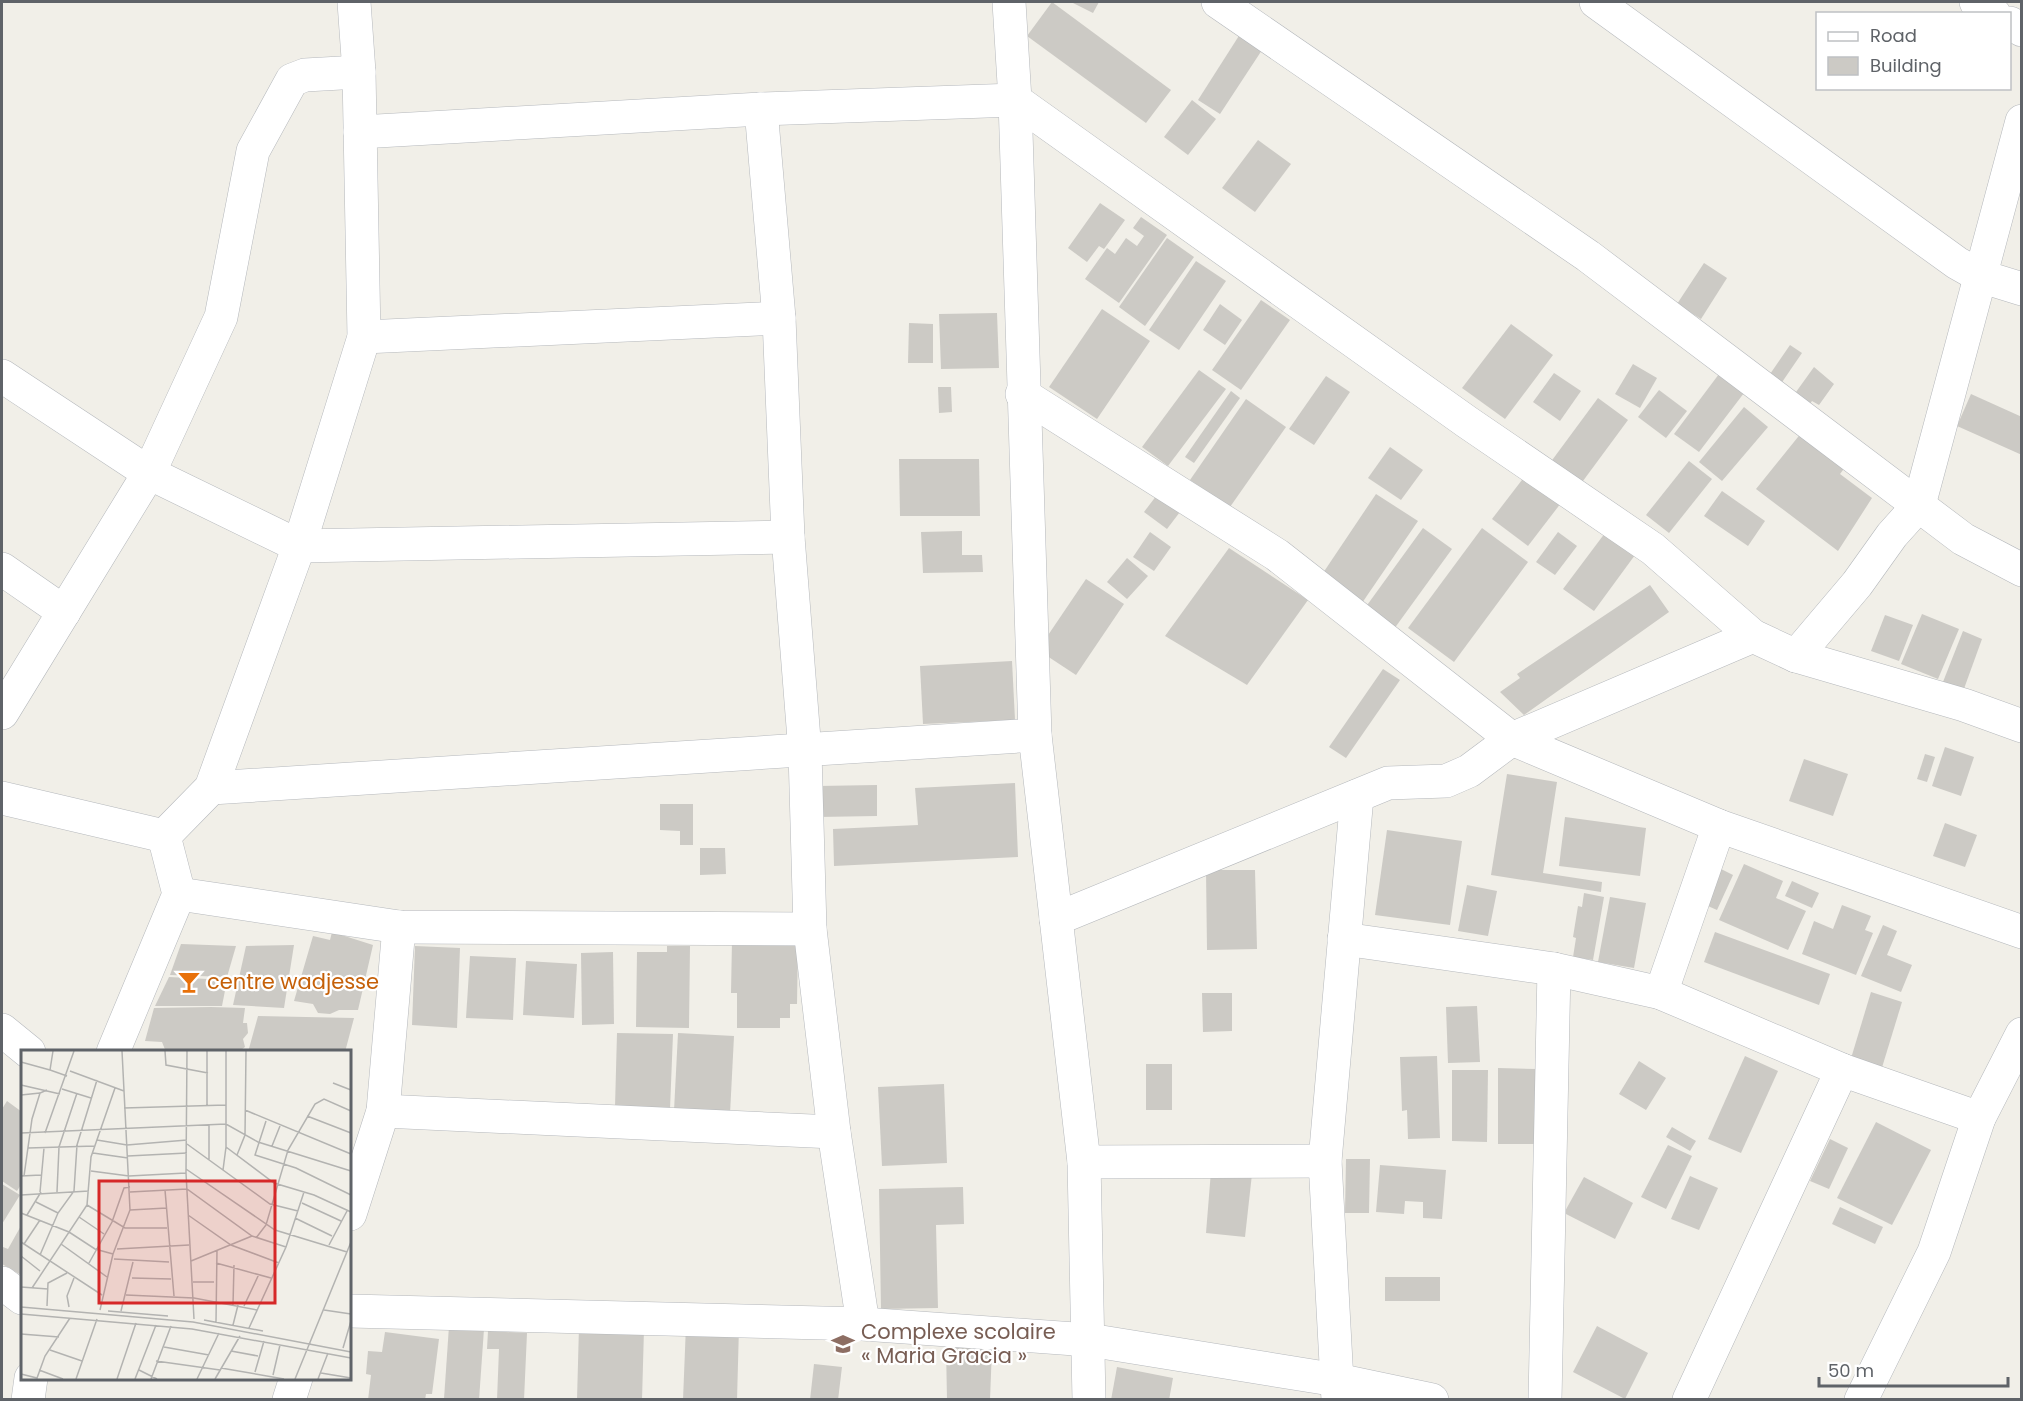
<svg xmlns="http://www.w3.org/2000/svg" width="2023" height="1401" font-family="Poppins,sans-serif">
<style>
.building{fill:#cccac5}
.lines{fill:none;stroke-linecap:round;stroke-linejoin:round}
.minor-casing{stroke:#b5b8bc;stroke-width:34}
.minor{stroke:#fff;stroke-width:33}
.labels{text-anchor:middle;stroke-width:4.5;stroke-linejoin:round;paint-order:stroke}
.food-label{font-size:21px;fill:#c56008;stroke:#fff;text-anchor:start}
.education-label{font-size:21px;fill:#785e54;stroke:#fff;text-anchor:start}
.inset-road{fill:none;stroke:#b3b3b1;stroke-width:1.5}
.view{fill:#d62828;fill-opacity:0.15;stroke:#d62828;stroke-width:3}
.inset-edge{fill:none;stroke:#5f6368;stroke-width:3}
</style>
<rect width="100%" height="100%" fill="#f1efe8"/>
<g class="building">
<path d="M1052 2 1171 90 1146 123 1027 36Z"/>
<path d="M1071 2H1099L1093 13Z"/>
<path d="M1242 31 1262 50 1220 114 1198 100Z"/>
<path d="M1192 100 1216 119 1188 155 1164 137Z"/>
<path d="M1258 140 1291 164 1255 212 1222 188Z"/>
<path d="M1100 203 1125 220 1104 249 1099 246 1087 262 1068 248Z"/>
<path d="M1141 217 1167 235 1119 303 1085 279 1107 248 1115 254 1126 238 1137 246 1144 236 1133 228Z"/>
<path d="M1167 238 1194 257 1145 326 1119 307Z"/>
<path d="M1196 261 1226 281 1179 350 1149 330Z"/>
<path d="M1704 263 1727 278 1701 319 1677 304Z"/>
<path d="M1261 300 1290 320 1241 390 1212 370Z"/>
<path d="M1220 304 1242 320 1225 345 1203 330Z"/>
<path d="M1102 309 1150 341 1097 419 1049 387Z"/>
<path d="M997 313 999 368 941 369 939 314Z"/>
<path d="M909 323 933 324V363H908Z"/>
<path d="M1511 324 1553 355 1505 419 1462 388Z"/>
<path d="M1790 345 1802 353 1778 388 1766 380Z"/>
<path d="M1633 364 1657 378 1640 408 1615 394Z"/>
<path d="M1814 367 1834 384 1819 405 1812 401 1806 409 1791 399Z"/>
<path d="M1199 370 1226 389 1168 466 1142 447Z"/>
<path d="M1554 373 1581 391 1560 421 1533 402Z"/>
<path d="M1719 374 1744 393 1699 452 1674 434Z"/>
<path d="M1326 376 1350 392 1314 445 1289 429Z"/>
<path d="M938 387H951L952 412 939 413Z"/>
<path d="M1659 390 1687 411 1666 438 1638 417Z"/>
<path d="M1231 391 1240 398 1194 463 1185 457Z"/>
<path d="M1971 394 2022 417V455L1957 426Z"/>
<path d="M1598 398 1628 420 1580 485 1550 463Z"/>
<path d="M1246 399 1286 427 1230 507 1190 480Z"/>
<path d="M1744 407 1768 427 1722 481 1699 462Z"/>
<path d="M1802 432 1846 466 1840 474 1872 498 1838 551 1756 489Z"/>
<path d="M1390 447 1423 470 1401 500 1368 478Z"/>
<path d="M899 459H979L980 516H900Z"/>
<path d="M1689 461 1712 479 1669 533 1646 515Z"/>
<path d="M1525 476 1561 503 1528 546 1492 519Z"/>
<path d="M1163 487 1186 504 1167 529 1144 512Z"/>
<path d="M1722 491 1765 521 1748 546 1704 516Z"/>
<path d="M1376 494 1418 521 1362 603 1321 576Z"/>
<path d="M1423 528 1452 549 1394 629 1365 608Z"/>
<path d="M1482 528 1528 562 1454 662 1408 628Z"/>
<path d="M962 531V555H982L983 572 923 573 921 532Z"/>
<path d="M1150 532 1171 547 1154 571 1133 557Z"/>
<path d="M1558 532 1577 546 1555 575 1536 562Z"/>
<path d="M1605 533 1635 555 1594 611 1563 589Z"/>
<path d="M1229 548 1308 600 1247 685 1165 636Z"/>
<path d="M1127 558 1148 576 1127 599 1107 582Z"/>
<path d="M1086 579 1124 604 1076 675 1038 650Z"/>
<path d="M1650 585 1669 612 1524 715 1500 692 1520 678 1517 674Z"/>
<path d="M1922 614 1959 629 1938 679 1901 664Z"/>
<path d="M1885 615 1913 625 1899 661 1871 651Z"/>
<path d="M1963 631 1982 639 1961 697 1941 687Z"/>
<path d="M1012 661 1015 720 923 724 920 666Z"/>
<path d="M1383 669 1400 680 1346 758 1329 747Z"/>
<path d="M1945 747 1974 757 1961 796 1932 786Z"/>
<path d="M1925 754 1935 757 1927 782 1917 779Z"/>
<path d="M1804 759 1848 774 1833 816 1789 801Z"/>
<path d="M1507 774 1557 782 1543 873 1602 882 1601 892 1491 875Z"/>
<path d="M1015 783 1018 857 834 866 833 829 918 825 915 788Z"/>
<path d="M877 785V816L818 817V786Z"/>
<path d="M660 804H693V845H680V831L660 830Z"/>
<path d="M1565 817 1646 828 1640 876 1559 866Z"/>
<path d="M1945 823 1977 835 1965 867 1933 856Z"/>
<path d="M1387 830 1462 841 1450 925 1375 915Z"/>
<path d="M700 848H725L726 874 700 875Z"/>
<path d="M1744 864 1783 881 1776 898 1806 911 1788 950 1719 920Z"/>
<path d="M1717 867 1733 875 1717 910 1701 903Z"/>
<path d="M1206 870H1255L1257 949 1207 950Z"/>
<path d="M1792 881 1819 893 1812 908 1785 896Z"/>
<path d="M1467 885 1497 891 1488 936 1458 931Z"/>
<path d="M1584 893 1604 897 1593 960 1573 957 1576 938 1573 937 1578 906 1582 907Z"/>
<path d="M1610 897 1646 903 1634 968 1598 962Z"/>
<path d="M1842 905 1871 916 1865 930 1873 933 1856 975 1802 954 1814 921 1833 929Z"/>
<path d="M1883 925 1897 931 1887 955 1912 965 1901 992 1861 976Z"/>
<path d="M332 932 373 945 358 1010H339L330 1014 318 1013 313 1004 294 1001 313 936 330 940Z"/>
<path d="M1715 932 1830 974 1819 1005 1704 962Z"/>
<path d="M732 940 798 941 797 1004H790V1018H780V1028H737V993H731Z"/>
<path d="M181 944 236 946 227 977 170 975Z"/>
<path d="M294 945 284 1008 233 1005 246 946Z"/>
<path d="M415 946 460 948 457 1028 412 1025Z"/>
<path d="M667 946H690L689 1028 636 1027 637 952H667Z"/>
<path d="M613 952 614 1024 582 1025 581 953Z"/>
<path d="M470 956 516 958 513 1020 466 1018Z"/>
<path d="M526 961 577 964 574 1018 523 1015Z"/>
<path d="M169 977 227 980 222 1006H155Z"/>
<path d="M1871 992 1902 1002 1880 1074 1849 1065Z"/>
<path d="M1202 993H1232V1031L1203 1032Z"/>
<path d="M1477 1006 1480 1062 1448 1063 1446 1007Z"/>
<path d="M211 1007 245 1008 243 1023H247L248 1033 243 1039 245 1047 238 1052H166L162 1042 145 1041 154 1008Z"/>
<path d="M258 1016 354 1018 345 1052H248Z"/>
<path d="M617 1033 673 1034 670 1109 615 1107Z"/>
<path d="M678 1033 734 1036 730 1114 674 1111Z"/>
<path d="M1437 1056 1440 1138 1408 1139 1407 1110 1402 1111 1400 1057Z"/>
<path d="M1745 1056 1778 1071 1741 1153 1708 1139Z"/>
<path d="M1639 1061 1666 1078 1646 1110 1619 1094Z"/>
<rect x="1146" y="1064" width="26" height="46"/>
<path d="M1498 1068 1536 1069V1144H1498Z"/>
<path d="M1452 1070H1488L1487 1142 1452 1141Z"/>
<path d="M944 1084 947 1163 882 1166 878 1087Z"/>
<path d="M7 1101 22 1112V1183L17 1191 2 1181V1109Z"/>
<path d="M1876 1122 1931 1150 1892 1225 1837 1198Z"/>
<path d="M1672 1127 1696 1141 1690 1151 1666 1137Z"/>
<path d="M1830 1139 1848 1148 1829 1189 1810 1181Z"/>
<path d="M1668 1145 1692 1156 1666 1209 1641 1197Z"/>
<path d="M1346 1159H1370L1369 1213H1345Z"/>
<path d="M1380 1165 1446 1170 1442 1219 1423 1218V1202L1405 1201 1404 1214 1376 1212Z"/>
<path d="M1211 1171 1252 1174 1245 1237 1206 1233Z"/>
<path d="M1690 1176 1718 1188 1699 1230 1671 1219Z"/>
<path d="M1584 1177 1633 1203 1615 1239 1564 1213Z"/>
<path d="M2 1184 20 1195 2 1224Z"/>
<path d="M963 1187 964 1224 936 1225 938 1308 881 1309 879 1189Z"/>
<path d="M1840 1207 1883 1227 1875 1244 1832 1224Z"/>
<path d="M22 1224V1273L21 1275 2 1264V1249L3 1247 8 1249Z"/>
<rect x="1385" y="1277" width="55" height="24"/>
<path d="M686 1325 739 1327 737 1400H683Z"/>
<path d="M449 1326 484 1329 479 1400 444 1399Z"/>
<path d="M579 1326 644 1329 642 1400H577Z"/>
<path d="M1597 1326 1648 1353 1625 1399 1573 1372Z"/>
<path d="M488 1331 527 1333 524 1400H497L499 1349H487Z"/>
<path d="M385 1332 439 1339 432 1394H426L425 1400H368L371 1375 366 1374 368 1351 382 1352Z"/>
<path d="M946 1347 992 1348 990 1400H947Z"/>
<path d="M814 1364 842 1367 838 1400H810Z"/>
<path d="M1117 1367 1173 1378 1169 1400H1111Z"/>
</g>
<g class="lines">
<g class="minor-casing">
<g id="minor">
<path d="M1009 2 1015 100 1035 735 1084 1162 1089 1400"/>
<path d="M1218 2 1588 256 1963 539 2022 570"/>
<path d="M1596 2 1957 263 1980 276 2022 289"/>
<path d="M1976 2 1994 14"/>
<path d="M2010 23 2022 30"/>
<path d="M761 109 779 318 788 537 805 752 810 929 834 1132 863 1324"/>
<path d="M360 132 761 109 1015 100 1467 422 1653 549 1753 636 1796 656 1964 705 2022 726"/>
<path d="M364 337 779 318"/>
<path d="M2 376 149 473 299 546 788 537"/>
<path d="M1022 394 1277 555 1512 739 1719 826 2022 932"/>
<path d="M2 569 64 612"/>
<path d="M1796 656 1857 584 1892 535 1919 505 2022 121"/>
<path d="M2 713 149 473 221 317 253 151 292 80 305 75 359 72"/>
<path d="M211 788 1035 735"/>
<path d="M2 798 164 836"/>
<path d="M164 836 211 788 299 546 364 337 359 72 354 2"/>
<path d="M179 894 399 927 810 929"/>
<path d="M1056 919 1388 783 1446 781 1469 771 1512 739 1753 636"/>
<path d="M1344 939 1554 969 1661 993 1842 1070 1979 1118"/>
<path d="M1661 993 1719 826"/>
<path d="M2 1030 29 1052"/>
<path d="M113 1052 179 894 164 836"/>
<path d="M383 1111 834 1132"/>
<path d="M1084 1162 1325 1161"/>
<path d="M350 1214 383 1111 399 927"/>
<path d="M2 1283 22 1298"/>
<path d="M350 1311 863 1324 1089 1340 1337 1380 1432 1400"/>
<path d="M28 1400 31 1378"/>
<path d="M289 1400 296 1378"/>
<path d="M1338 1400 1325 1161 1357 796"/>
<path d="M1545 1400 1554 969"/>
<path d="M1689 1400 1842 1070"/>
<path d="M1861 1400 1934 1252 1979 1118 2022 1034"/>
</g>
</g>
<use href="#minor" class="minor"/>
</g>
<defs>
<g id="bar-bare" transform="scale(1.8)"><path d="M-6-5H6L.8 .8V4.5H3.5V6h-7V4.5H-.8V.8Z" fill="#e8710a" stroke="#fff" stroke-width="2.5" paint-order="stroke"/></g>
<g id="school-bare" transform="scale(1.8)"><path d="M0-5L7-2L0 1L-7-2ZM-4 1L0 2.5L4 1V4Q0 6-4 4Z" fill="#8d6e63" stroke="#fff" stroke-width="2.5" paint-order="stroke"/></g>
</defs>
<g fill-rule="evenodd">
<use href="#bar-bare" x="189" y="982"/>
<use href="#school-bare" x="843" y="1344"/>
</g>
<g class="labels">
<g class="food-label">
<text x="207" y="989">centre wadjesse</text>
</g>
<g class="education-label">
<text x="861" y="1339">Complexe scolaire<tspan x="861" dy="24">« Maria Gracia »</tspan></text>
</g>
</g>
<g transform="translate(21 1050)">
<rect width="330" height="330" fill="#f1efe8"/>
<path class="inset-road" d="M32 1 29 20 46 26M144 1 145 15 187 23M166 1 165 123 173 269M186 1V55M0 12 29 20M49 21 103 41M312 33 330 40M0 35 39 44M41 39 70 48M0 45 19 43M103 58 205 55M224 60 330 104M286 66 330 83M245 71 234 105 275 118 330 145M188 75V110M0 83 205 74 237 92 330 121M24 83 53 1M76 90 106 95 166 90M166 94 249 154 277 161M251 96 259 76M205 97 253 133 293 145 330 162M7 98 74 96M72 103 107 108M216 105 224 85 225 1M107 106 166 103M165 119 254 180 326 202M202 120 205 97V1M70 121 108 126 165 123M0 126 20 125M3 126 11 69 19 43 26 40M144 140 153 246M19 142 23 98M36 142 38 97 56 43M109 142 166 139 231 186 265 197M0 145 68 141M15 152 37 163M281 153 320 171M66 155 104 178H146M109 160 146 158M0 163 48 182 74 199 92 204M6 165 20 142M167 165 210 195 258 213M58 167 83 184M274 168 311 186M235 188 245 175 267 100 294 54 303 49 330 61M0 192 81 245M3 194 19 170M40 194 86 227M308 195 326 161M96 199 168 195M19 205 37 163 53 141 56 95 76 30M0 206 19 221M93 209 148 212M170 211 231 186M68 213 91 172 103 138 109 137M195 213 250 228M111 228 150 229M172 232H193M0 237 27 239M11 238 66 155 70 107 94 38M105 245 173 248 236 260M212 255 213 215M26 256 27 233 46 223M223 256 238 224M0 257 172 272 330 302M48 257 46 246 53 228M79 260 92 204 109 160 101 1M303 260 330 264M87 261 147 266M100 261 112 212M0 264 171 279 330 308M183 270 242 281M195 272 196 200M212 275 217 255M228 278 265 197 283 142M0 284 38 287M143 297 188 305M322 298 330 271M29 300 61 311M210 301 237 306M135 311 199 320M200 318 263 329M18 320 42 329M118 320 136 329M234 322 243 291M300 323 330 328M0 324 16 328 24 306 49 268M252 325 259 295M55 329 76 269M96 329 115 273M114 329 135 275M130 329 150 276M176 329 198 283M194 329 219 286M274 329 330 192M297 329 307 303"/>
<path class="view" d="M78 131H254V253H78Z"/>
<rect width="330" height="330" class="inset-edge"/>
</g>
<rect width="2023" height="1401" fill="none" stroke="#5f6368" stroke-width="6"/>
<rect x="1816" y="12" width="195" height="78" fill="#ffffff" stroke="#bfc1c3" stroke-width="1.5"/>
<rect x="1828" y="32" width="30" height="9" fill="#ffffff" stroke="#bfc1c3" stroke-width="1.5"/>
<text x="1870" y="42" font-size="18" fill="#5f6368">Road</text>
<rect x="1828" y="57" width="30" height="18" fill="#cccac5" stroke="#bfc1c3" stroke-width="1.5"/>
<text x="1870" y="72" font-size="18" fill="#5f6368">Building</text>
<path d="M1819 1377v9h189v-9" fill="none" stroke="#5f6368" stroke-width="3"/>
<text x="1828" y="1377" font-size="18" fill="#5f6368" stroke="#ffffff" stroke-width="4.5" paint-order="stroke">50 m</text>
</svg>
